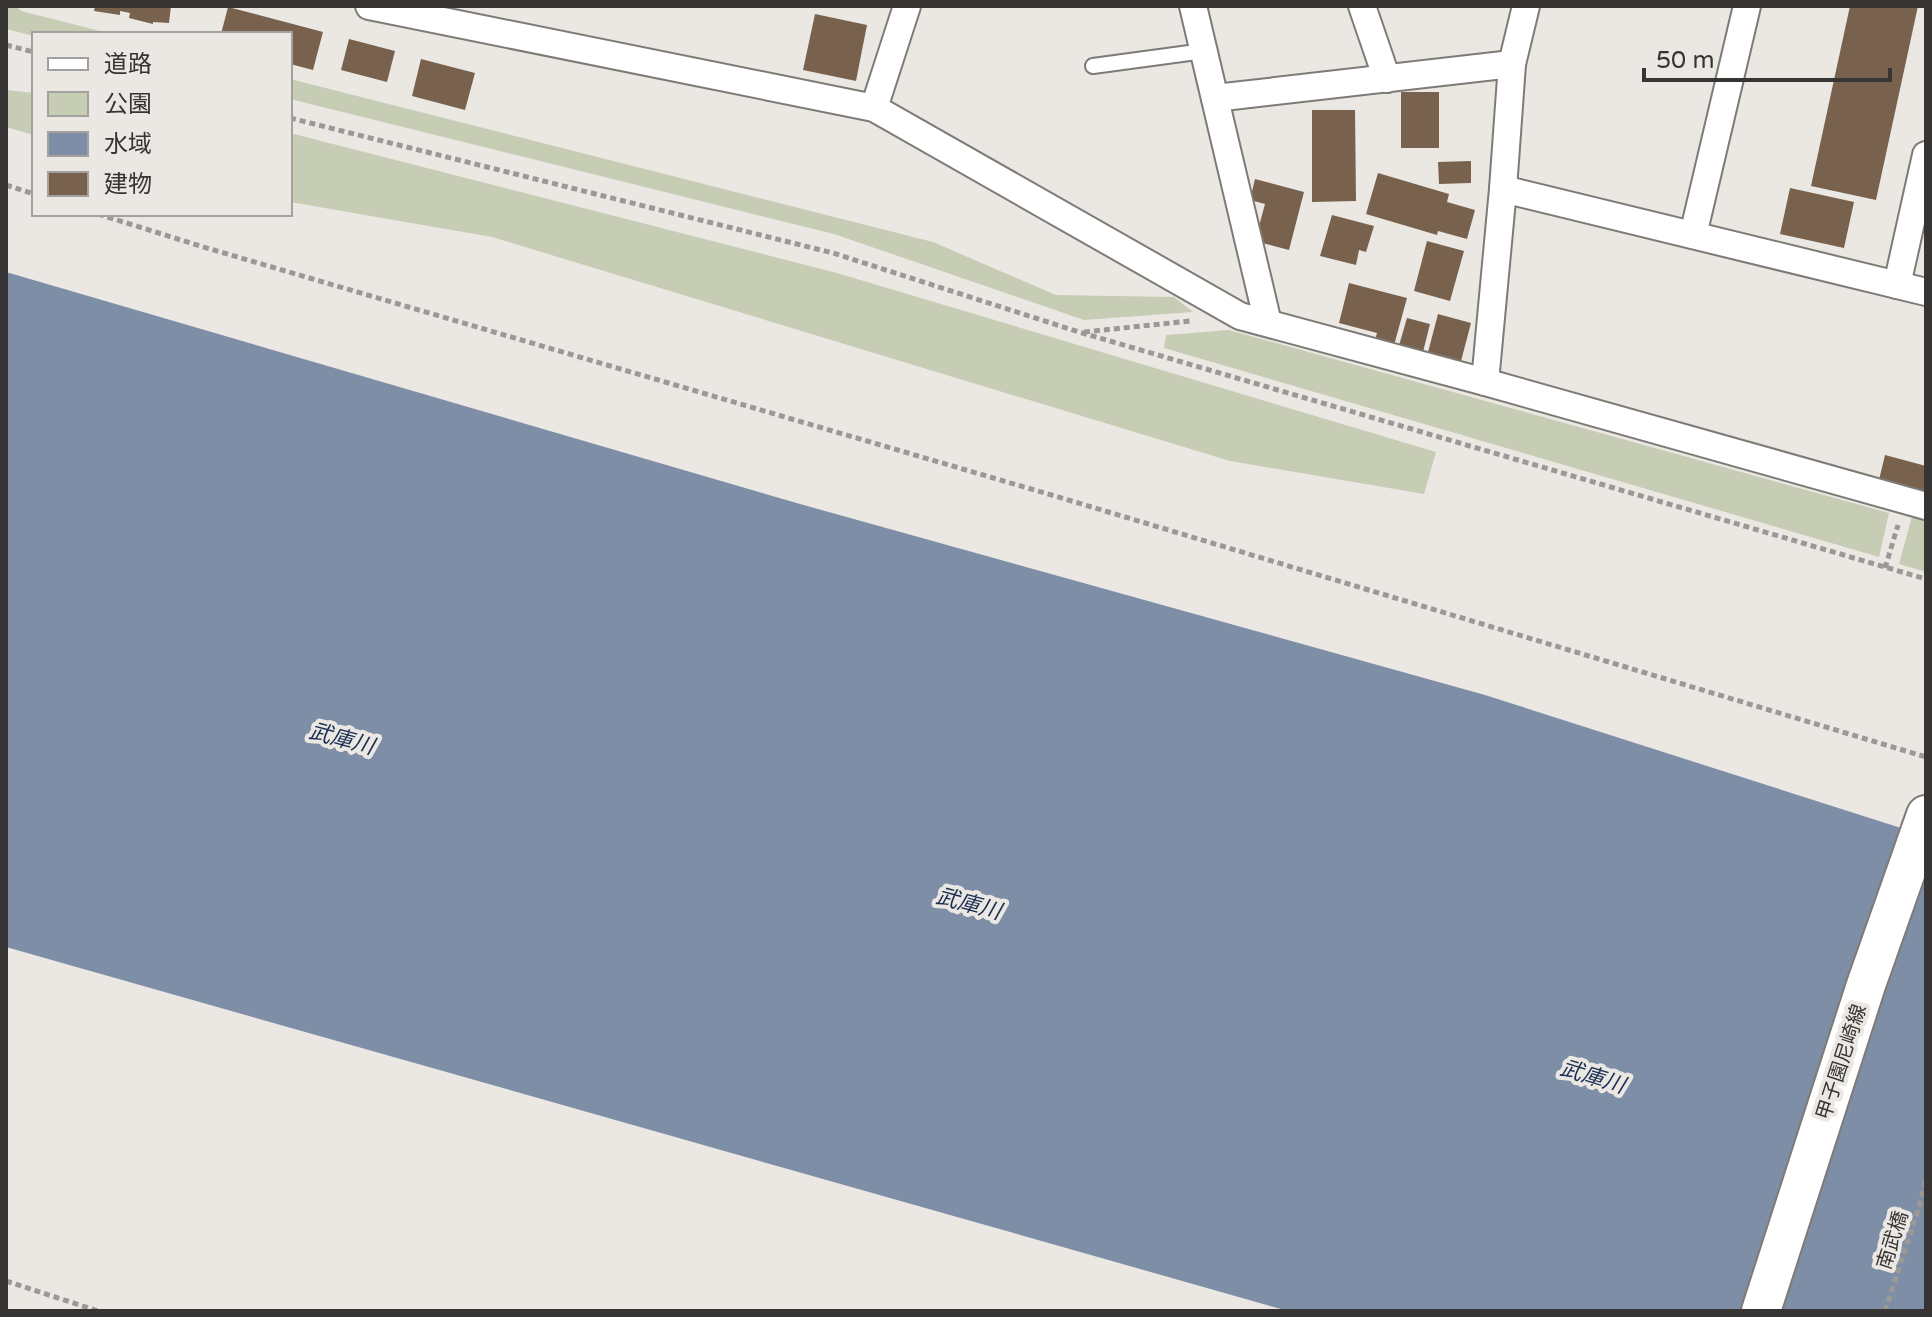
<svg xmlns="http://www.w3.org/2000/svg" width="1932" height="1317" font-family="'Varela Round','Noto Sans JP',sans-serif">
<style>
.green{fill:#c7ccb4}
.water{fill:#7f8ea7}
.building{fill:#78624e}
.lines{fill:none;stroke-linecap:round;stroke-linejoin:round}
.service-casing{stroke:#7e7b77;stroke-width:18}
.minor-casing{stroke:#7e7b77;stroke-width:30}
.secondary-casing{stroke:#7e7b77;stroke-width:42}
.path{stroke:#9b9995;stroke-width:5;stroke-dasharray:6 4;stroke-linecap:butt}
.service{stroke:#fff;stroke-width:14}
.minor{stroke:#fff;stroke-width:26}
.secondary{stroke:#fff;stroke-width:38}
.labels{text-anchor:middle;stroke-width:8;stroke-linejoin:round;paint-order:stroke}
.street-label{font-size:20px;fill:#363533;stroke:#ebe8e3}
.water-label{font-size:22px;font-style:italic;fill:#1a2e53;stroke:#ebe8e3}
</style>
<rect width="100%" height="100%" fill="#ebe8e3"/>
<g class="green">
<path d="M6 6H16L21 11 112 34H34V36L6 29Z"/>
<path d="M290 79 933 242 1056 295 1174 297 1193 312 1084 320 834 234 290 99Z"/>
<path d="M6 90 34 93V135L6 127Z"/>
<path d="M290 133 837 273 1436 452 1424 494 1230 461 492 237 290 202Z"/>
<path d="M1229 330 1889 513 1879 557 1164 348 1166 335Z"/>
<path d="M1912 516 1926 520V572L1899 564Z"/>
</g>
<path class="water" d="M6 272 800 504 1485 695 1926 836V1311H1288L6 947Z"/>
<g class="building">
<path d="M95 6H171L169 23 153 22V24L129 18 130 13 120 11V15L94 11Z"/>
<path d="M1850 6H1918L1876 200 1811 186Z"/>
<path d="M228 7 323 32 313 70 290 64V34H221Z"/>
<path d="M815 14 867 25 856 81 803 70Z"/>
<path d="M349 39 395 51 387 82 341 70Z"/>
<path d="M421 59 475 73 465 110 412 96Z"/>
<rect x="1401" y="92" width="38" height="56"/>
<path d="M1312 110H1355L1356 201 1312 202Z"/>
<path d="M1471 161V183L1439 184 1438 162Z"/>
<path d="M1378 173 1449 194 1447 202 1475 210 1467 239 1438 231 1437 235 1366 214Z"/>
<path d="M1255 179 1304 192 1289 250 1255 241 1265 204 1250 200Z"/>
<path d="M1790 188 1854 202 1844 248 1780 234Z"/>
<path d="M1332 215 1374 226 1366 252 1359 250 1356 265 1320 256Z"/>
<path d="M1427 241 1464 251 1450 301 1414 291Z"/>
<path d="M1349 283 1407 298 1393 349 1374 344 1377 333 1339 323Z"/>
<path d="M1438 314 1471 323 1460 365 1427 356Z"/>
<path d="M1407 318 1430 324 1422 356 1398 349Z"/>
<path d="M1885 455 1926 466V497L1878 484Z"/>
</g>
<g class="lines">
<g class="service-casing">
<path id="service" d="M1093 66 1204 51"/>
</g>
<g class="minor-casing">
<g id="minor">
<path d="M369 6 874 108 1240 316 1485 382 1926 506"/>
<path d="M1193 6 1268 323"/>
<path d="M1362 6 1387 79"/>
<path d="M1215 98 1512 64"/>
<path d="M874 108 907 6"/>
<path d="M1503 189 1926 292"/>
<path d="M1693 235 1747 6"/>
<path d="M1897 285 1926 155"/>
<path d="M1485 382 1503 189 1512 64 1526 6"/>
</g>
</g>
<g class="secondary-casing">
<path id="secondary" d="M1761 1311 1866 985 1926 815"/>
</g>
<g class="path">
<path d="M6 45 34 52"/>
<path d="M290 118 833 253 1079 332 1926 579"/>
<path d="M6 185 34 194"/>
<path d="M98 214 200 246 1055 496 1926 757"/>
<path d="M1084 332 1190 321"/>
<path d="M1885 568 1898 525"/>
<path d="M6 1281 98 1311"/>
<path d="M1885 1311 1920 1204 1926 1177"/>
</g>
<use href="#service" class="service"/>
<use href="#minor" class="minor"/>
<use href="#secondary" class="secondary"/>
</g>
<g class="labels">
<g class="street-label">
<text transform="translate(1841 1062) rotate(-72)" y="7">甲子園尼崎線</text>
<text transform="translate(1892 1240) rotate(-72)" y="7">南武橋</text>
</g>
<g class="water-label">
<text transform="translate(342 738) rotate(15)" y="8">武庫川</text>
<text transform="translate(969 903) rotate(15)" y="8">武庫川</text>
<text transform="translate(1593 1076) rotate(17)" y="8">武庫川</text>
</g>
</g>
<rect width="1932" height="1317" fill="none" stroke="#363533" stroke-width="16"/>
<rect x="32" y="32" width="260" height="184" fill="#ebe8e3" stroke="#a3a09d" stroke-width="2"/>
<rect x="48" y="58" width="40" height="12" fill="#ffffff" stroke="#a3a09d" stroke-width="2"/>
<text x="104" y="72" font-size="24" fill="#363533">道路</text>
<rect x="48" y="92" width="40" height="24" fill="#c7ccb4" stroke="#a3a09d" stroke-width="2"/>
<text x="104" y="112" font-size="24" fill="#363533">公園</text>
<rect x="48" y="132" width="40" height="24" fill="#7f8ea7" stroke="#a3a09d" stroke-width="2"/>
<text x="104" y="152" font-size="24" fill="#363533">水域</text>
<rect x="48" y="172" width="40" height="24" fill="#78624e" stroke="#a3a09d" stroke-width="2"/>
<text x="104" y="192" font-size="24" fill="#363533">建物</text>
<path d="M1644 68v12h246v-12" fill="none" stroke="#363533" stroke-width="4"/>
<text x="1656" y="68" font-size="24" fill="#363533" stroke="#ebe8e3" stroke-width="6" paint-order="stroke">50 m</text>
</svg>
